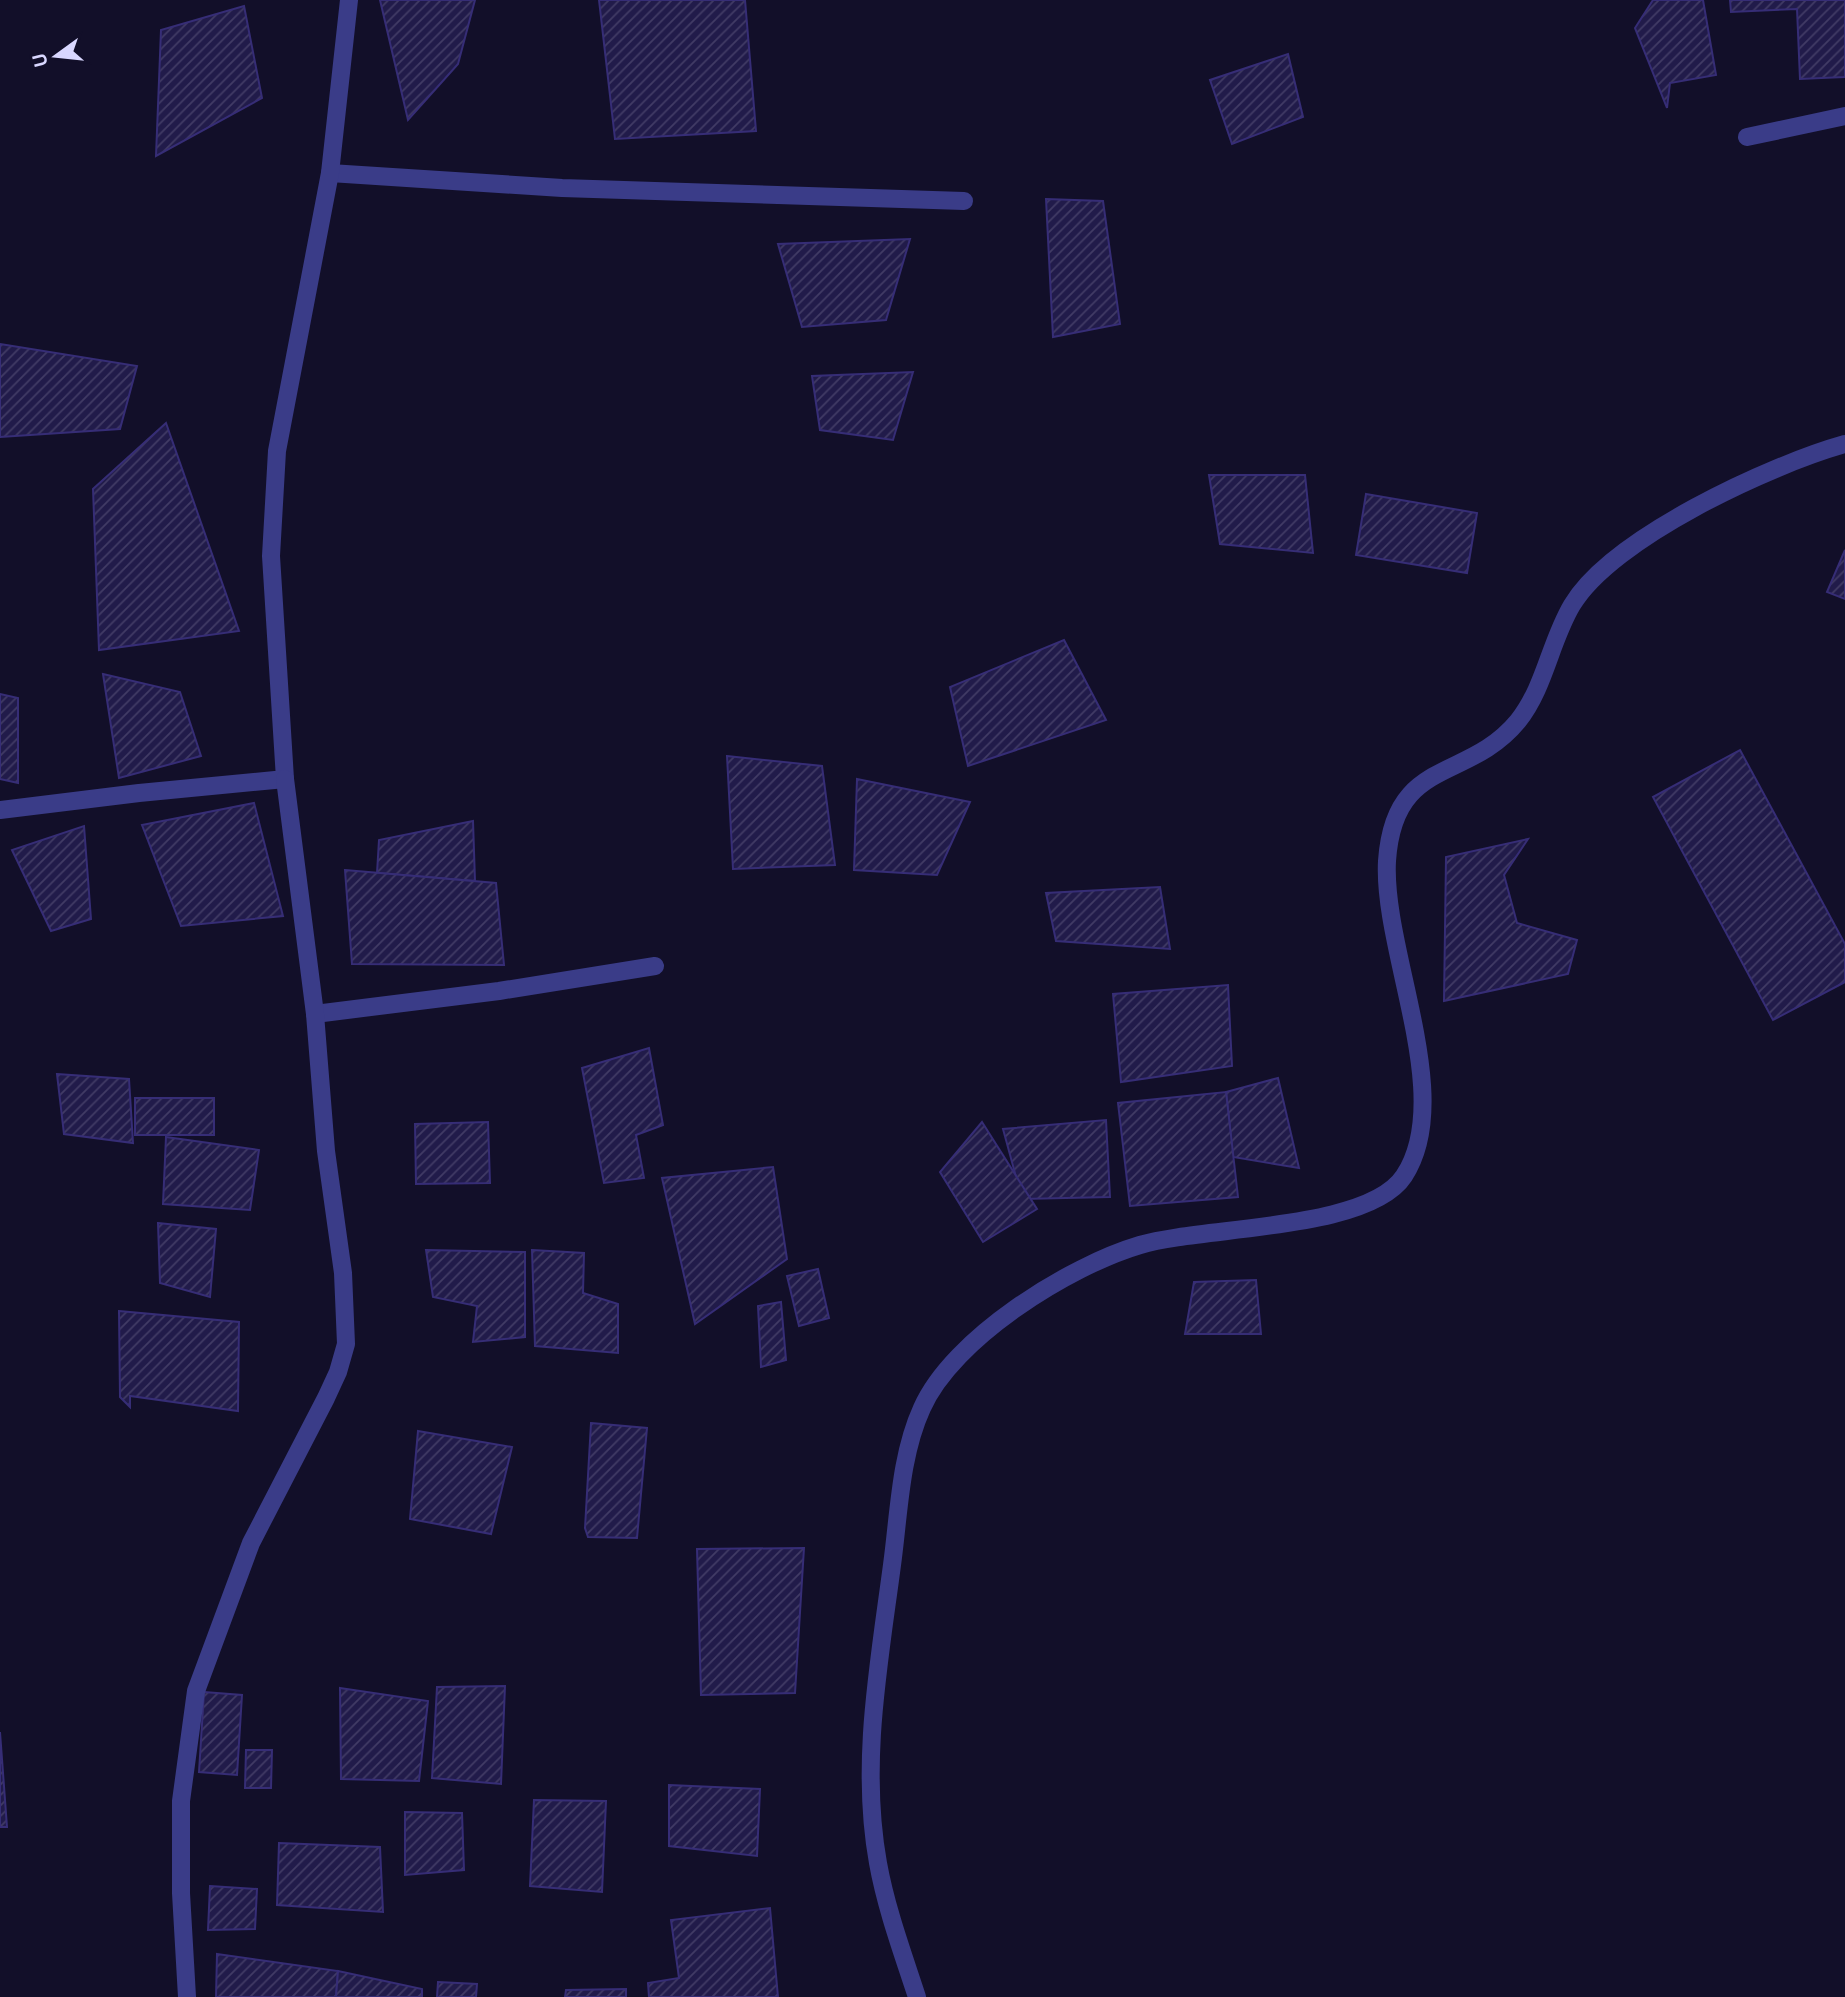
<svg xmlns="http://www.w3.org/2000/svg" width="1845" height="1997" font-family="'DM Sans',sans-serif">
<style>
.building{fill:url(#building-hatch);stroke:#362d76;stroke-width:2}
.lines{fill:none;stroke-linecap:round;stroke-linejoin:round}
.minor{stroke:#3a3c88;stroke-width:18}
</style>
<defs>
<pattern id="building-hatch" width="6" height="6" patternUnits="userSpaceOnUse" patternTransform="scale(1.75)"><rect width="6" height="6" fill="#211b4a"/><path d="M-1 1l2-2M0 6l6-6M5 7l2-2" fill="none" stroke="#413b65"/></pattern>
</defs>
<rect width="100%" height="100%" fill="#120f29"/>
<g class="building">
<path d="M380 0H475L458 64 408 120Z"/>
<path d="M599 0H745L756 131 615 139Z"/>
<path d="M1653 0H1703L1716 75 1670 83 1667 108 1635 28Z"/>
<path d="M1730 0H1845V77L1800 79 1797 9 1731 12Z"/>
<path d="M244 6 262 98 156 156 161 30Z"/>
<path d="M1288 54 1303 117 1232 144 1210 80Z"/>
<path d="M1046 199 1103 201 1120 324 1053 337Z"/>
<path d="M910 239 886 320 802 327 778 244Z"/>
<path d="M0 344 137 366 120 429 0 437Z"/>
<path d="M913 372 893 440 820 430 812 376Z"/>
<path d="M166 423 239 631 99 650 93 489Z"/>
<path d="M1209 475H1305L1313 553 1220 544Z"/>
<path d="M1366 494 1477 513 1467 573 1356 555Z"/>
<path d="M1845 550V599L1827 592Z"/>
<path d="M1064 640 1106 720 968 766 950 687Z"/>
<path d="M103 674 180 692 201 756 119 778Z"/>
<path d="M0 694 18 698V783L0 779Z"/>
<path d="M1740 750 1845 944V982L1773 1020 1653 797Z"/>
<path d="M727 756 822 766 835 865 733 869Z"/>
<path d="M857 779 970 802 937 875 854 870Z"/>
<path d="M254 803 283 916 181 926 142 825Z"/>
<path d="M473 821 475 881 377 873 379 840Z"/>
<path d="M84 826 91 919 51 931 12 850Z"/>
<path d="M1528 839 1504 875 1517 923 1577 940 1568 974 1444 1001 1446 857Z"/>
<path d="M345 870 496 883 504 965 352 964Z"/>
<path d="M1160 887 1170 949 1056 941 1046 893Z"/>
<path d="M1228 985 1232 1066 1121 1082 1113 994Z"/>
<path d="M649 1048 663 1125 636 1135 644 1178 604 1183 582 1068Z"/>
<path d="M57 1074 129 1079 133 1143 64 1134Z"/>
<path d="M1278 1078 1299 1168 1233 1157 1226 1092Z"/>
<path d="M1226 1092 1238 1197 1130 1206 1118 1103Z"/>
<rect x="135" y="1098" width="79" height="37"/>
<path d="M1106 1120 1110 1197 1022 1199 1003 1129Z"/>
<path d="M488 1122 490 1183 416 1184 415 1124Z"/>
<path d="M982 1122 1037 1209 983 1242 940 1172Z"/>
<path d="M166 1137 259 1150 250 1210 163 1204Z"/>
<path d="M773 1167 787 1259 695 1324 662 1178Z"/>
<path d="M158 1223 216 1229 210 1297 160 1283Z"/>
<path d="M426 1250 525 1252V1337L473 1342 477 1306 433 1297Z"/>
<path d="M532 1250 584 1253 583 1293 618 1304V1353L535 1346Z"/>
<path d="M818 1269 829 1318 799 1326 787 1276Z"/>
<path d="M1256 1280 1261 1334H1185L1194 1282Z"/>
<path d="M781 1302 786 1360 761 1367 758 1306Z"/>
<path d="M119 1311 239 1322 238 1411 130 1396V1407L120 1397Z"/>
<path d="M591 1423 647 1428 637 1538 588 1537 585 1528Z"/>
<path d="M418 1431 512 1447 491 1534 410 1519Z"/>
<path d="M804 1548 795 1693 701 1695 697 1549Z"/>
<path d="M505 1686 501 1784 432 1778 437 1687Z"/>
<path d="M340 1688 428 1701 419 1781 341 1779Z"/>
<path d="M204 1692 242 1695 237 1775 199 1772Z"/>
<path d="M0 1732 7 1827H0Z"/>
<path d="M246 1750H272L271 1788H245Z"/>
<path d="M669 1785 760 1789 757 1856 669 1846Z"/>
<path d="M534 1800 606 1801 602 1892 530 1886Z"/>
<path d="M405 1812 462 1813 464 1870 405 1875Z"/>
<path d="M279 1843 380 1847 383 1912 277 1905Z"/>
<path d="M210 1886 257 1889 255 1929 208 1930Z"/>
<path d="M770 1908 778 1997H649L648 1983 679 1978 671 1920Z"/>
<path d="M217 1954 338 1971 336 1997H216Z"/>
<path d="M338 1971 422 1989V1997H336Z"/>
<path d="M438 1982 477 1984 476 1997H437Z"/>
<path d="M626 1989V1997H565L566 1990Z"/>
</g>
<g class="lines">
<g class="minor">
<path d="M1747 137 1845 116"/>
<path d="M330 173 562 188 964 201"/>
<path d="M0 810 139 793 285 779 271 556 277 451 330 173 349 0"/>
<path d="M315 1014 499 991 655 966"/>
<path d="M187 1997 181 1893V1801L196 1691 251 1543 326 1398 338 1372 346 1344 343 1273 326 1151 315 1014 285 779"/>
<path d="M917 1997C903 1954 886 1908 878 1863 860 1764 879 1664 892 1565 899 1514 900 1456 922 1408 953 1338 1069 1266 1140 1245 1202 1226 1368 1231 1404 1176 1456 1097 1382 951 1387 861 1394 756 1467 783 1518 721 1545 687 1550 642 1572 605 1612 538 1770 465 1845 444"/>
</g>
</g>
<g transform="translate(56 56) rotate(255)" stroke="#120f29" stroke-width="5" paint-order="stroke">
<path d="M0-5L12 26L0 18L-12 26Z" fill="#d9d7ff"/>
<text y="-10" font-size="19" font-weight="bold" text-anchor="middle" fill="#d9d7ff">U</text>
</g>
</svg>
